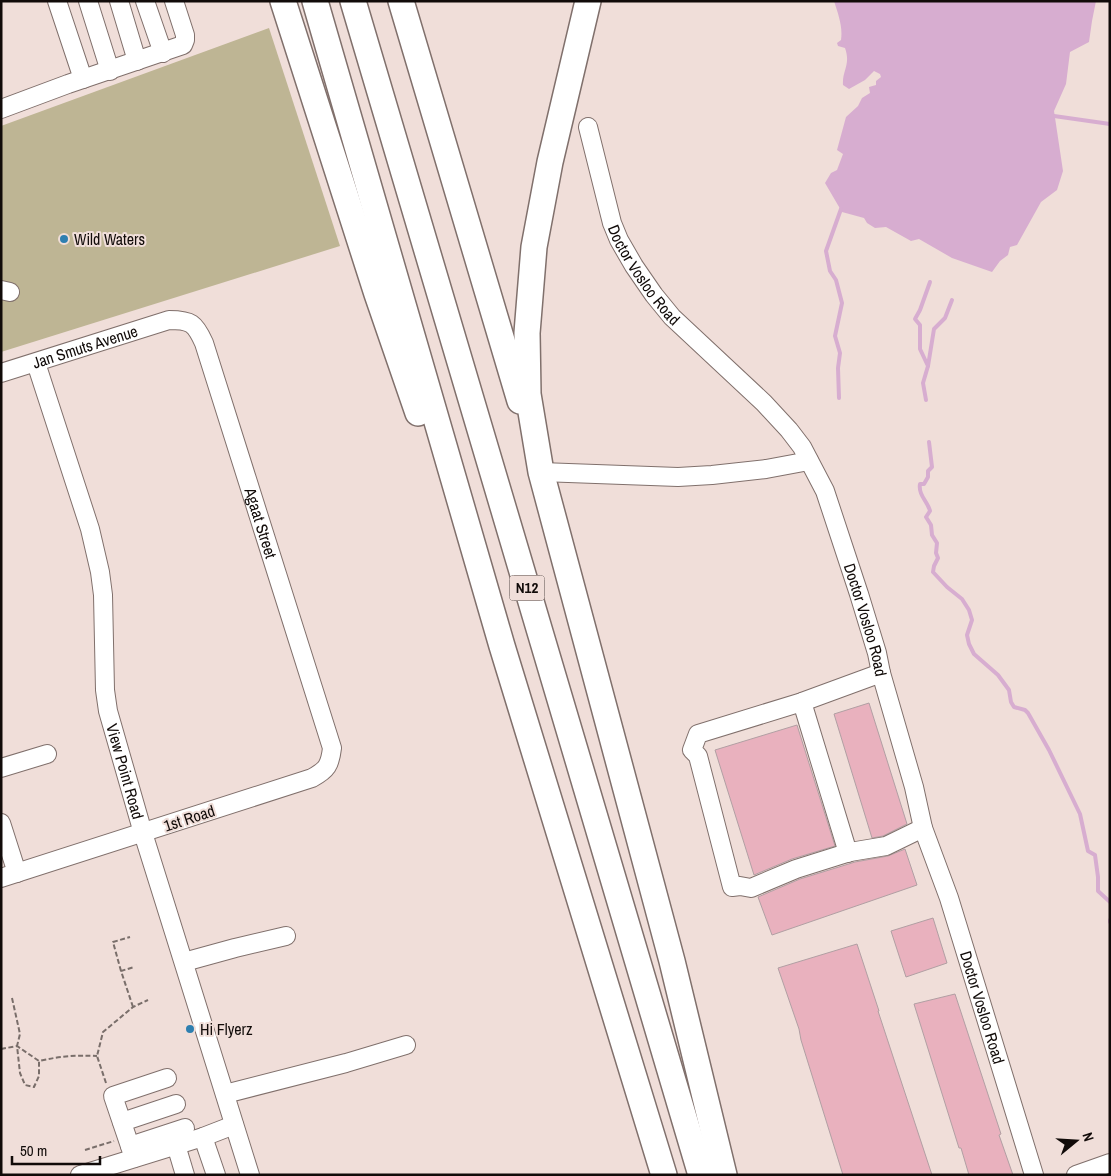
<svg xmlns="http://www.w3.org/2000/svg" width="1111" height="1176" font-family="'Archivo Narrow',sans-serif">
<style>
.green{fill:#beb594}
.water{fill:#d7add0}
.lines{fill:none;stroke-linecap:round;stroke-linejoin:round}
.stream{stroke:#d7add0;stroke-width:4}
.building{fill:#e9b1be;stroke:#b19fa3}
.minor-casing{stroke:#80706c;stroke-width:20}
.highway-casing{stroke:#80706c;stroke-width:28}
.path{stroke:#796e6a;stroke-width:2;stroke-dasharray:5 2.5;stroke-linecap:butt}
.minor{stroke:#fff;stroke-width:18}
.highway{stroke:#fff;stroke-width:25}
.poi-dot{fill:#2e7fb0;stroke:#f0ded9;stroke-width:2}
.labels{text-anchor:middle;stroke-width:4;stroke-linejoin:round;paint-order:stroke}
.shield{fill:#f0ded9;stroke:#544a47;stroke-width:1}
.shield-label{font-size:15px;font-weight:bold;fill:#110b09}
.poi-label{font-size:16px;fill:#110b09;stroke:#f0ded9;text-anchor:start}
.street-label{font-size:16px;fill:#110b09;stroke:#f0ded9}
</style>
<rect width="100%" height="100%" fill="#f0ded9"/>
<path class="green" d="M269 28 340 246 1 352V126Z"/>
<path class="water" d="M834 1H1096L1092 21 1089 42 1070 52 1066 84 1054 111 1063 171 1057 190 1041 202 1017 245 1010 247 1008 255 1000 261 992 272 952 258 919 239 911 241 886 227 875 228 867 223 864 218 842 212 825 183 831 173 837 170 843 154 837 150 846 117 858 106 862 98 870 93 869 87 876 85V81L881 77 880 74 874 71 865 80 849 89 843 85C842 70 851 65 845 48L838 46 837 43 841 40C843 26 838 14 834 1Z"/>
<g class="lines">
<g class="stream">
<path d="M1054 116 1110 124"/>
<path d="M928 366 934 329 945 318 952 300"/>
<path d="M839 398 838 368 840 353 835 336 842 303 836 280 830 271 826 251 841 209"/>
<path d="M926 400 923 383 928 366 920 349V325L915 319 920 310 930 282"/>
<path d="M929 442 932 467 928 471V477L924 484H920C918 495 928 502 930 511L926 517 931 525 932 535 937 543 936 553 938 558 934 566 933 572 947 587 962 599 969 610 972 620 967 635 969 644 974 654 998 675 1009 690 1011 702 1014 707 1025 710 1028 713 1049 750 1080 814 1088 851 1095 855 1098 877V891L1110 902"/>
<path d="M1110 920V922"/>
</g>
</g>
<g class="building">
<path d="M869 703 907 824 883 836 872 838 834 714Z"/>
<path d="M797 725 835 846 792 859 754 875 715 750Z"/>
<path d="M905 849 917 885 772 935 758 897 800 879 855 862 888 856Z"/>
<path d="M933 918 947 963 906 977 891 931Z"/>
<path d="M857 944 879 1011H878L932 1175H843L801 1040 799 1029 778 968Z"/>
<path d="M955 994 1001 1134 999 1135 1013 1175H969L961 1148H959L914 1004Z"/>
</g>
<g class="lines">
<g class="minor-casing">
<g id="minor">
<path d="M57 1 83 79"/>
<path d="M88 1 110 71"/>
<path d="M119 1 137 61"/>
<path d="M145 1 163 53"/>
<path d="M1 109 68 84 183 45 185 40V35L174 1"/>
<path id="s1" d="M588 127 612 223 619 240 634 266 654 295 672 317 764 403 789 430 802 447 825 491 859 594 877 653 881 673 914 787 923 828 949 898 1034 1175"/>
<path d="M1 290 10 292"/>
<path id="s2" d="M36 363 90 529 100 572 103 595 105 690 108 711 143 833 250 1175"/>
<path id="s3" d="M1 373 169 320C191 320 195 323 204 343L332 748C330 765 327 770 312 778L1 878"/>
<path d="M541 472 678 477 712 475 766 469 809 461"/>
<path d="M881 673 802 702 698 734 692 750 698 756 732 887 740 886 751 888 796 869 850 852 886 846 923 828"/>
<path d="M802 702 848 853"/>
<path d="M1 768 47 754"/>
<path d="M1 823 17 873"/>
<path d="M184 962 235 948 286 936"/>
<path d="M225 1094 346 1063 406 1045"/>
<path d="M122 1122 176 1104"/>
<path d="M203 1137 216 1175"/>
<path d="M176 1145 185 1175"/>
<path d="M130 1146 185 1128"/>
<path d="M134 1158 113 1096 167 1078"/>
<path d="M80 1175 203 1137 234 1125"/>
<path d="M1076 1175 1110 1163"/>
</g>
</g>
<g class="highway-casing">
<g id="highway">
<path d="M283 1 377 294 418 413"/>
<path d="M315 1 502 646 664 1175"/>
<path d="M353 1 701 1175"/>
<path d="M401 1 520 401"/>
<path d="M588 1 550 162 534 247 527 333 528 394 541 472 672 961 724 1175"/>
</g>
</g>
<g class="path">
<path d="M121 971 113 942 130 937"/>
<path d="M12 998 20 1034 17 1046 20 1073 25 1085 34 1087 39 1076V1061"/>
<path d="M133 1007 121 971 134 967"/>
<path d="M1 1049 17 1046 39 1061C61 1056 75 1055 97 1056"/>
<path d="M106 1083 97 1056 103 1032 133 1007 148 1000"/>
<path d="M85 1150 114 1141"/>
</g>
<use href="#minor" class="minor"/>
<use href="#highway" class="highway"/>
</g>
<g class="poi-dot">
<circle cx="64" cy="239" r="5"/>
<circle cx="190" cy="1029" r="5"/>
</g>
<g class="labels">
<rect class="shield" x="509.5" y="575.5" width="35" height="25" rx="4"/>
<g class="shield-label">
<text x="527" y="593">N12</text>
</g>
<g class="poi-label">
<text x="74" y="245">Wild Waters</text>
<text x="200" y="1035">Hi Flyerz</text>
</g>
<g class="street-label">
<text dy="6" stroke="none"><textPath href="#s1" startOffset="160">Doctor Vosloo Road</textPath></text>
<text dy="6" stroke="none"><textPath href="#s3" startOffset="88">Jan Smuts Avenue</textPath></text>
<text dy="6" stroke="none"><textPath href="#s3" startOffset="411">Agaat Street</textPath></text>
<text dy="6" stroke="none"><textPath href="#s1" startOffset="580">Doctor Vosloo Road</textPath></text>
<text dy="6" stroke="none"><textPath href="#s2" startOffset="421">View Point Road</textPath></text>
<text transform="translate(189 818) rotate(-18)" y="6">1st Road</text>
<text dy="6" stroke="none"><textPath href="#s1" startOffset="985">Doctor Vosloo Road</textPath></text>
</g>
</g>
<rect width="1111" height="1176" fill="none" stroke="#110b09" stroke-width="5"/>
<g transform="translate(1076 1141) rotate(72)" stroke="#f0ded9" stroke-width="4" paint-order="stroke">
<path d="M0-4L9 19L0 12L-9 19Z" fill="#110b09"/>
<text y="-8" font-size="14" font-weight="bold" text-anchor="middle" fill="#110b09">N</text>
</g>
<path d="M12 1156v8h88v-8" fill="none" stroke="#110b09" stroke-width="2.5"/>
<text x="20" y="1156" font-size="15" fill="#110b09" stroke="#f0ded9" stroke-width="4" paint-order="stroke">50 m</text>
</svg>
